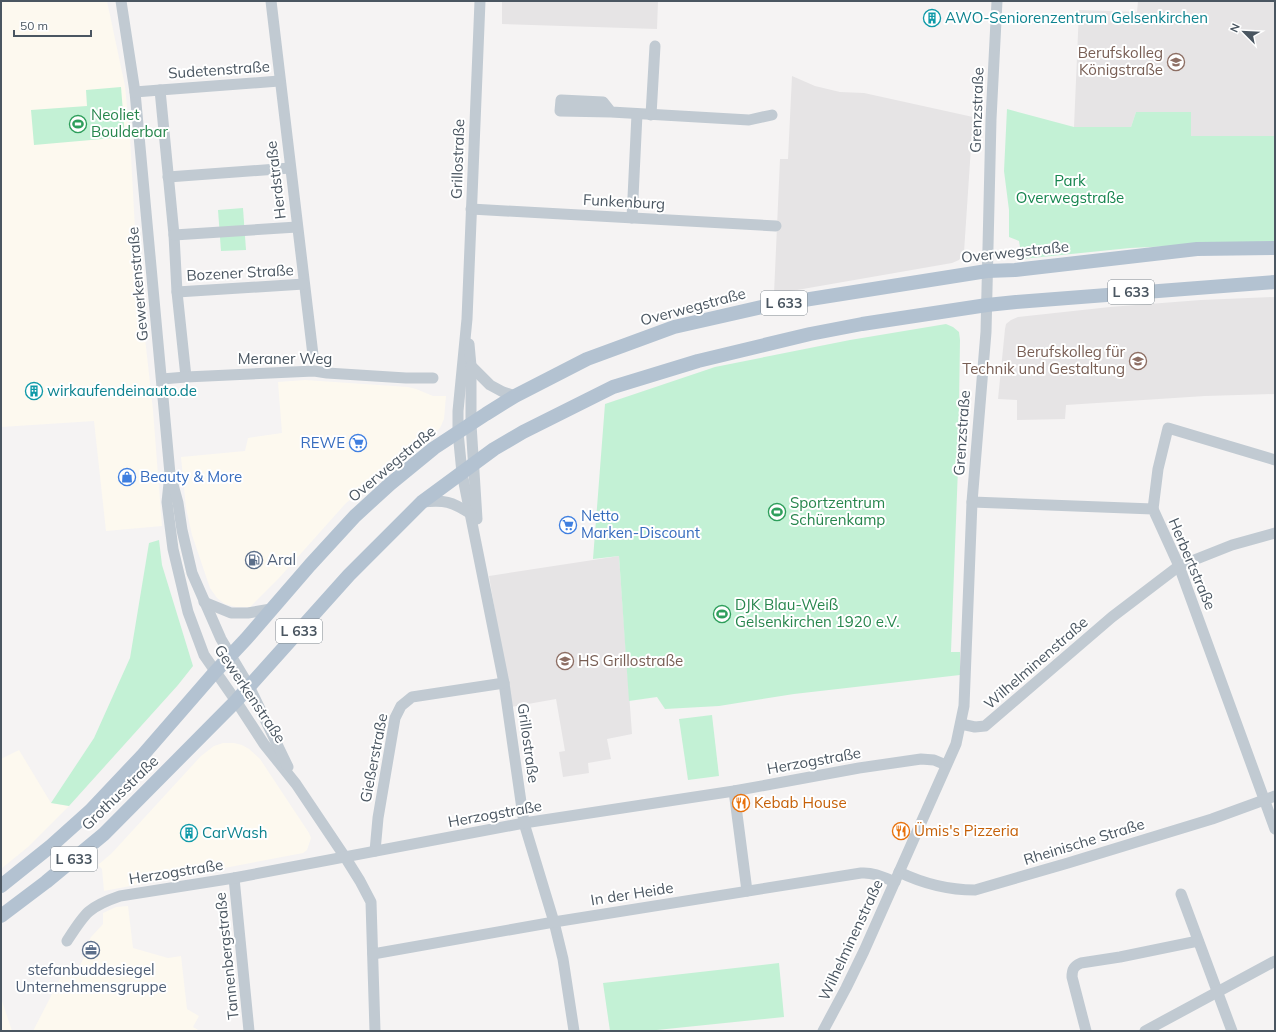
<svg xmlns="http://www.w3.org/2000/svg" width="1276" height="1032" font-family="Mulish,sans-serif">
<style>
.commercial{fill:#fdf9ef}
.education{fill:#e6e4e5}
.green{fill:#c3f1d5}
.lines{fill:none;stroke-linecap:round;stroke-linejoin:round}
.minor{stroke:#c1cad2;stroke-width:11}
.major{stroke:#b3c2d1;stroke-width:14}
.labels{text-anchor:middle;stroke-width:4;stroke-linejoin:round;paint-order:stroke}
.shield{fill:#fff;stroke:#808990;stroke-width:1}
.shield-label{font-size:14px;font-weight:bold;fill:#4a5661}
.culture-label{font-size:15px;fill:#0d838f;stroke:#fff;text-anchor:start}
.education-label{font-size:15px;fill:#785e54;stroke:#fff;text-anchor:end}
.street-label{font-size:15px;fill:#4a5661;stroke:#fff}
.leisure-label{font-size:15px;fill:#27864d;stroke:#fff;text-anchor:start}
.park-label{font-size:15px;fill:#17864f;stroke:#fff}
.shop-label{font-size:15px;fill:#366cbe;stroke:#fff;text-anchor:start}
.service-label{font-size:15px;fill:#4e5e75;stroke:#fff;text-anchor:start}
.food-label{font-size:15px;fill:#c56008;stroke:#fff;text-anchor:start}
</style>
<rect width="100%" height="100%" fill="#f5f3f3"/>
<g class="commercial">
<path d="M1 1H107L125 86 130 137 137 266 153 410 162 526 106 531 94 421 1 427Z"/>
<path d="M305 380 408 387 416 389 433 396H446L444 419 440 428 437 431 346 503 279 578 250 607H236L225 604 217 598 210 588 192 535 186 508 181 457 245 451 248 438 282 433 278 382Z"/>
<path d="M223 743H234L242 745 249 749 260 759 309 833 311 838 307 850 303 853 104 891 102 869 98 865 112 853 201 756 214 746Z"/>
<path d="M19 750 51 803 69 806 28 847 1 869V759Z"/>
<path d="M128 906 133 948 168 958 181 956 187 1009 199 1016 193 1027 200 1031H33L65 969 76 974 87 951 84 950 91 937 103 924V913L116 907Z"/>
<path d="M1 998 12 1031H1Z"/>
</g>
<g class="education">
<path d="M502 1H658L657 29 502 24Z"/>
<path d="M1138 1H1275V136H1191V112H1136L1131 127H1074L1079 10 1137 12Z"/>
<path d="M792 76 815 86 840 92 864 93 973 117 964 252 959 260 952 263 774 294 780 159H788Z"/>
<path d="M1275 297V394L1205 396 1066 405 1065 419 1017 420V400L998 399 1005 329 1006 324 1011 320 1018 317 1110 307 1201 300Z"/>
<path d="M619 556 632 734 607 739 611 759 588 763 589 773 563 777 559 752 565 751 556 699 511 707 489 576Z"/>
</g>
<g class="green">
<path d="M121 87 125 137 34 145 31 110 87 106 86 90Z"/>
<path d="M1007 109 1074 127H1131L1136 112H1191V136H1275V241L1130 248 1022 259 1019 241 1009 237V210L1004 171Z"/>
<path d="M243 208 246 250 221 251 218 210Z"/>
<path d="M946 324 953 327 959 332 960 340 958 468 951 652H960V675L794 694 719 706 665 709 657 697 629 701 619 556 593 559 605 404 715 367 850 340Z"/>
<path d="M159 540 162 565 193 666 178 685 69 806 51 803 94 738 130 658 149 543Z"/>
<path d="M712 715 719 776 688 780 679 719Z"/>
<path d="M779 963 784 1017 647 1031H610L603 983Z"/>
</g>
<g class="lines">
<g class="minor">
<path d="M121 1 135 92 170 474 167 502 173 549 188 612 204 655 236 701 264 744 296 784 345 857 360 881 371 902 375 1031"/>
<path d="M271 1 313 355"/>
<path d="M480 1 467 319 458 411V432L462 473 504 683 524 823 554 922 563 959 574 1031"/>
<path d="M160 90 279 81"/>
<path d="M135 92 160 90 174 235 177 292 186 377"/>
<path d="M611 112 560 111 561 100 603 102 611 112 749 120 772 115"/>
<path d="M651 115 655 46"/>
<path d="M168 177 290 168"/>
<path d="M471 209 776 226"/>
<path d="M632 218 637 114"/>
<path d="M174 235 297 227"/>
<path d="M177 292 304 284"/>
<path d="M469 344 471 366V424L477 519"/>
<path d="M471 366 490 385 503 392 515 396"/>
<path d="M162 379 186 377 314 371 327 373 406 378H433"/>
<path d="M172 481 178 503 182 530 192 573 221 639 249 686 288 767"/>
<path d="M422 502C445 500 451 501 471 514"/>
<path d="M972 502 1153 509 1179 566 1275 829"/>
<path d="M1153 509 1158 469 1168 428 1275 460"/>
<path d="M204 602 231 613H248L271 609"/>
<path d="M961 724 975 727 985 726 1112 617 1179 566 1232 545 1275 533"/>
<path d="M734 791 747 891"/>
<path d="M375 851 378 818 395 718 401 706 412 697 504 683"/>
<path d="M899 872C924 884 948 890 975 890L1068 863 1212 819 1275 796"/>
<path d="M234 878 249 1031"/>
<path d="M1181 894 1232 1031"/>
<path d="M67 941C85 913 88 907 120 896L234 878 524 823 734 791 859 768 921 759 934 760 946 765"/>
<path d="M373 954 554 922 861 873C873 872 883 877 895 882"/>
<path d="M823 1031 846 988 864 951 956 744 964 706 972 502 986 332 991 119 997 1"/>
<path d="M1086 1031 1072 977C1072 969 1074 966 1081 963L1120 957 1198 941"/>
<path d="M1145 1031 1275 961"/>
</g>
<g class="major">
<path d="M1 886 51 846 90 811 142 756 215 672 246 639 310 565 355 516 390 484 434 448 486 414 515 396 587 359 674 327 766 306 987 271 1015 270 1197 249 1275 248"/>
<path d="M1 916 46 882 104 834 236 701 349 575 422 502 494 449 523 432 613 387 698 361 810 334 862 324 987 305 1016 302 1275 282"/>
</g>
</g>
<defs>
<g id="building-ring" transform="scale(0.9)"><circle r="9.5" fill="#fff" stroke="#0f9aa8" stroke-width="1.5"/><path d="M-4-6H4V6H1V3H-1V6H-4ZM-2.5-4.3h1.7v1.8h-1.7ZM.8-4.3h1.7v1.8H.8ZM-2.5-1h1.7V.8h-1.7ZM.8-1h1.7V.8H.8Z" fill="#0f9aa8"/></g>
<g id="university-ring" transform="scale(0.9)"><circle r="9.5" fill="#fff" stroke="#8d6e63" stroke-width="1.5"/><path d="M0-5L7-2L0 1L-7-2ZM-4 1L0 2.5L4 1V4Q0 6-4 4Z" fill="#8d6e63"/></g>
<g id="stadium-ring" transform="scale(0.9)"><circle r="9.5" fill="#fff" stroke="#2e9e5b" stroke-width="1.5"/><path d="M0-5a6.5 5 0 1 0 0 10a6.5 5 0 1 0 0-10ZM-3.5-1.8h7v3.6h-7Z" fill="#2e9e5b"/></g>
<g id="supermarket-ring" transform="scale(0.9)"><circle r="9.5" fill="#fff" stroke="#3f7fe0" stroke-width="1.5"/><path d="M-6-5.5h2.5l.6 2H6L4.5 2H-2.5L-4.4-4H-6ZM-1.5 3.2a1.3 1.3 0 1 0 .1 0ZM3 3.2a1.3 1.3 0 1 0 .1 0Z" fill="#3f7fe0"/></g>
<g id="shop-ring" transform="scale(0.9)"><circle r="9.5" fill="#fff" stroke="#3f7fe0" stroke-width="1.5"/><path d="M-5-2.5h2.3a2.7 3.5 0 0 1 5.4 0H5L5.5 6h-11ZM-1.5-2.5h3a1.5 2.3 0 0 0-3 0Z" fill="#3f7fe0"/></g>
<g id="fuel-ring" transform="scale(0.9)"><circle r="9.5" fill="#fff" stroke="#5c6f8a" stroke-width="1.5"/><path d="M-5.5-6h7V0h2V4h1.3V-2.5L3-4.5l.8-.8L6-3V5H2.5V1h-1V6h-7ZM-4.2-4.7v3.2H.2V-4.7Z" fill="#5c6f8a"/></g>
<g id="school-ring" transform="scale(0.9)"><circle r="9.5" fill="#fff" stroke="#8d6e63" stroke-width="1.5"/><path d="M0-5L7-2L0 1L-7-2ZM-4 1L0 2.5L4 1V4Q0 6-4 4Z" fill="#8d6e63"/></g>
<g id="restaurant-ring" transform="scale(0.9)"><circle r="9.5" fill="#fff" stroke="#e8710a" stroke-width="1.5"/><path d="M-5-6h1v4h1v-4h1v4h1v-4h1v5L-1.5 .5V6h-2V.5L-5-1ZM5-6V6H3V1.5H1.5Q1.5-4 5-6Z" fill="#e8710a"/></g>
<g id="office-ring" transform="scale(0.9)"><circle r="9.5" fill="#fff" stroke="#5c6f8a" stroke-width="1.5"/><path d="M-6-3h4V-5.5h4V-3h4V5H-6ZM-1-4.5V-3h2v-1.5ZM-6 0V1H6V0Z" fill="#5c6f8a"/></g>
</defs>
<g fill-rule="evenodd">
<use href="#building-ring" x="932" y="18"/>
<use href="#university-ring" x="1176" y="62"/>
<use href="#stadium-ring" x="78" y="124"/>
<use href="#university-ring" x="1138" y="361"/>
<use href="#building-ring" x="34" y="391"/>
<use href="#supermarket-ring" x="358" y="443"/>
<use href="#shop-ring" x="127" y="477"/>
<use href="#stadium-ring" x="777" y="512"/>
<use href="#supermarket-ring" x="568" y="525"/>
<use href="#fuel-ring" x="254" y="560"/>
<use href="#stadium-ring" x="722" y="614"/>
<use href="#school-ring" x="565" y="661"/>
<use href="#restaurant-ring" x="741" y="803"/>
<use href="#restaurant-ring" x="901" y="831"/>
<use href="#building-ring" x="189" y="833"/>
<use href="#office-ring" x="91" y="950"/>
</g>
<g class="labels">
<g class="shield">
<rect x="1108" y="280" width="46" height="24" rx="3"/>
<rect x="761" y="291" width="46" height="24" rx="3"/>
<rect x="276" y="619" width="46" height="24" rx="3"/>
<rect x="51" y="847" width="46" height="24" rx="3"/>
</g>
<g class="shield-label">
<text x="1131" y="297">L 633</text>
<text x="784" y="308">L 633</text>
<text x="299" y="636">L 633</text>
<text x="74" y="864">L 633</text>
</g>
<g class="culture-label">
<text x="945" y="23">AWO-Seniorenzentrum Gelsenkirchen</text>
<text x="47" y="396">wirkaufendeinauto.de</text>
<text x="202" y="838">CarWash</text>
</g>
<g class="education-label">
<text x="1163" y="58">Berufskolleg<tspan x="1163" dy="17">Königstraße</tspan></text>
<text x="1125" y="357">Berufskolleg für<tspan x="1125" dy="17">Technik und Gestaltung</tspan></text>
<text x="578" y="666" text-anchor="start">HS Grillostraße</text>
</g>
<g class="street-label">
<text transform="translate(219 70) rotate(-4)" y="5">Sudetenstraße</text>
<text transform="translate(977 110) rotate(-88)" y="5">Grenzstraße</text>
<text transform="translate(458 159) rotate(-88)" y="5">Grillostraße</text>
<text transform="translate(276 180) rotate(-97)" y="5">Herdstraße</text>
<text transform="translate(624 202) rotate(3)" y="5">Funkenburg</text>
<text transform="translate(1015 252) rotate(-6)" y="5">Overwegstraße</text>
<text transform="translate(240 273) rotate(-3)" y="5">Bozener Straße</text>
<text transform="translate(138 284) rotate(-95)" y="5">Gewerkenstraße</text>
<text transform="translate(693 307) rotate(-15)" y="5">Overwegstraße</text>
<text x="285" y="364">Meraner Weg</text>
<text transform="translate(962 433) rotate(-86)" y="5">Grenzstraße</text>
<text transform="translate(392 464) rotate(-40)" y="5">Overwegstraße</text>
<text transform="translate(1192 564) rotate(67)" y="5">Herbertstraße</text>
<text transform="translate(1036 663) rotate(-41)" y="5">Wilhelminenstraße</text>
<text transform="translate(250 694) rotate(56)" y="5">Gewerkenstraße</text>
<text transform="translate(528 743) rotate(82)" y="5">Grillostraße</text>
<text transform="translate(374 758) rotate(-79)" y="5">Gießerstraße</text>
<text transform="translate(814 761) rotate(-10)" y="5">Herzogstraße</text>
<text transform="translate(120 793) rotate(-44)" y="5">Grothusstraße</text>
<text transform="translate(495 814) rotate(-10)" y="5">Herzogstraße</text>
<text transform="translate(1084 842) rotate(-17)" y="5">Rheinische Straße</text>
<text transform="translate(176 872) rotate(-9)" y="5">Herzogstraße</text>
<text transform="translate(632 894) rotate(-9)" y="5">In der Heide</text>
<text transform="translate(851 940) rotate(-65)" y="5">Wilhelminenstraße</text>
<text transform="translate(227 956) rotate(-96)" y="5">Tannenbergstraße</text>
</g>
<g class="leisure-label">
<text x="91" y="120">Neoliet<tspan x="91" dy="17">Boulderbar</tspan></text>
<text x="790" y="508">Sportzentrum<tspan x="790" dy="17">Schürenkamp</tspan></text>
<text x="735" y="610">DJK Blau-Weiß<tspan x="735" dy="17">Gelsenkirchen 1920 e.V.</tspan></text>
</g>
<g class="park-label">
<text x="1070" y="186">Park<tspan x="1070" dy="17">Overwegstraße</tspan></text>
</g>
<g class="shop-label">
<text x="345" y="448" text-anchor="end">REWE</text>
<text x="140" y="482">Beauty &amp; More</text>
<text x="581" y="521">Netto<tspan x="581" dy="17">Marken-Discount</tspan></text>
</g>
<g class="service-label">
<text x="267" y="565">Aral</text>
<text x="91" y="975" text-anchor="middle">stefanbuddesiegel<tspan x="91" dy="17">Unternehmensgruppe</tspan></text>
</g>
<g class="food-label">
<text x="754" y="808">Kebab House</text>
<text x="914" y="836">Ümis's Pizzeria</text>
</g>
</g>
<rect width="1276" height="1032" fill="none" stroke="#4a5661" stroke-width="4"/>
<g transform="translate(1244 32) rotate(294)" stroke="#ffffff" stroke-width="3" paint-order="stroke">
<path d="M0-3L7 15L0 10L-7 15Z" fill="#4a5661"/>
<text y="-6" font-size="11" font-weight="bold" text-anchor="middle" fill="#4a5661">N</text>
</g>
<path d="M14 30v6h77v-6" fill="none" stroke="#4a5661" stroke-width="2"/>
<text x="20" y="30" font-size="12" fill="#4a5661" stroke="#ffffff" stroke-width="3" paint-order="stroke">50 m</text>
</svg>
